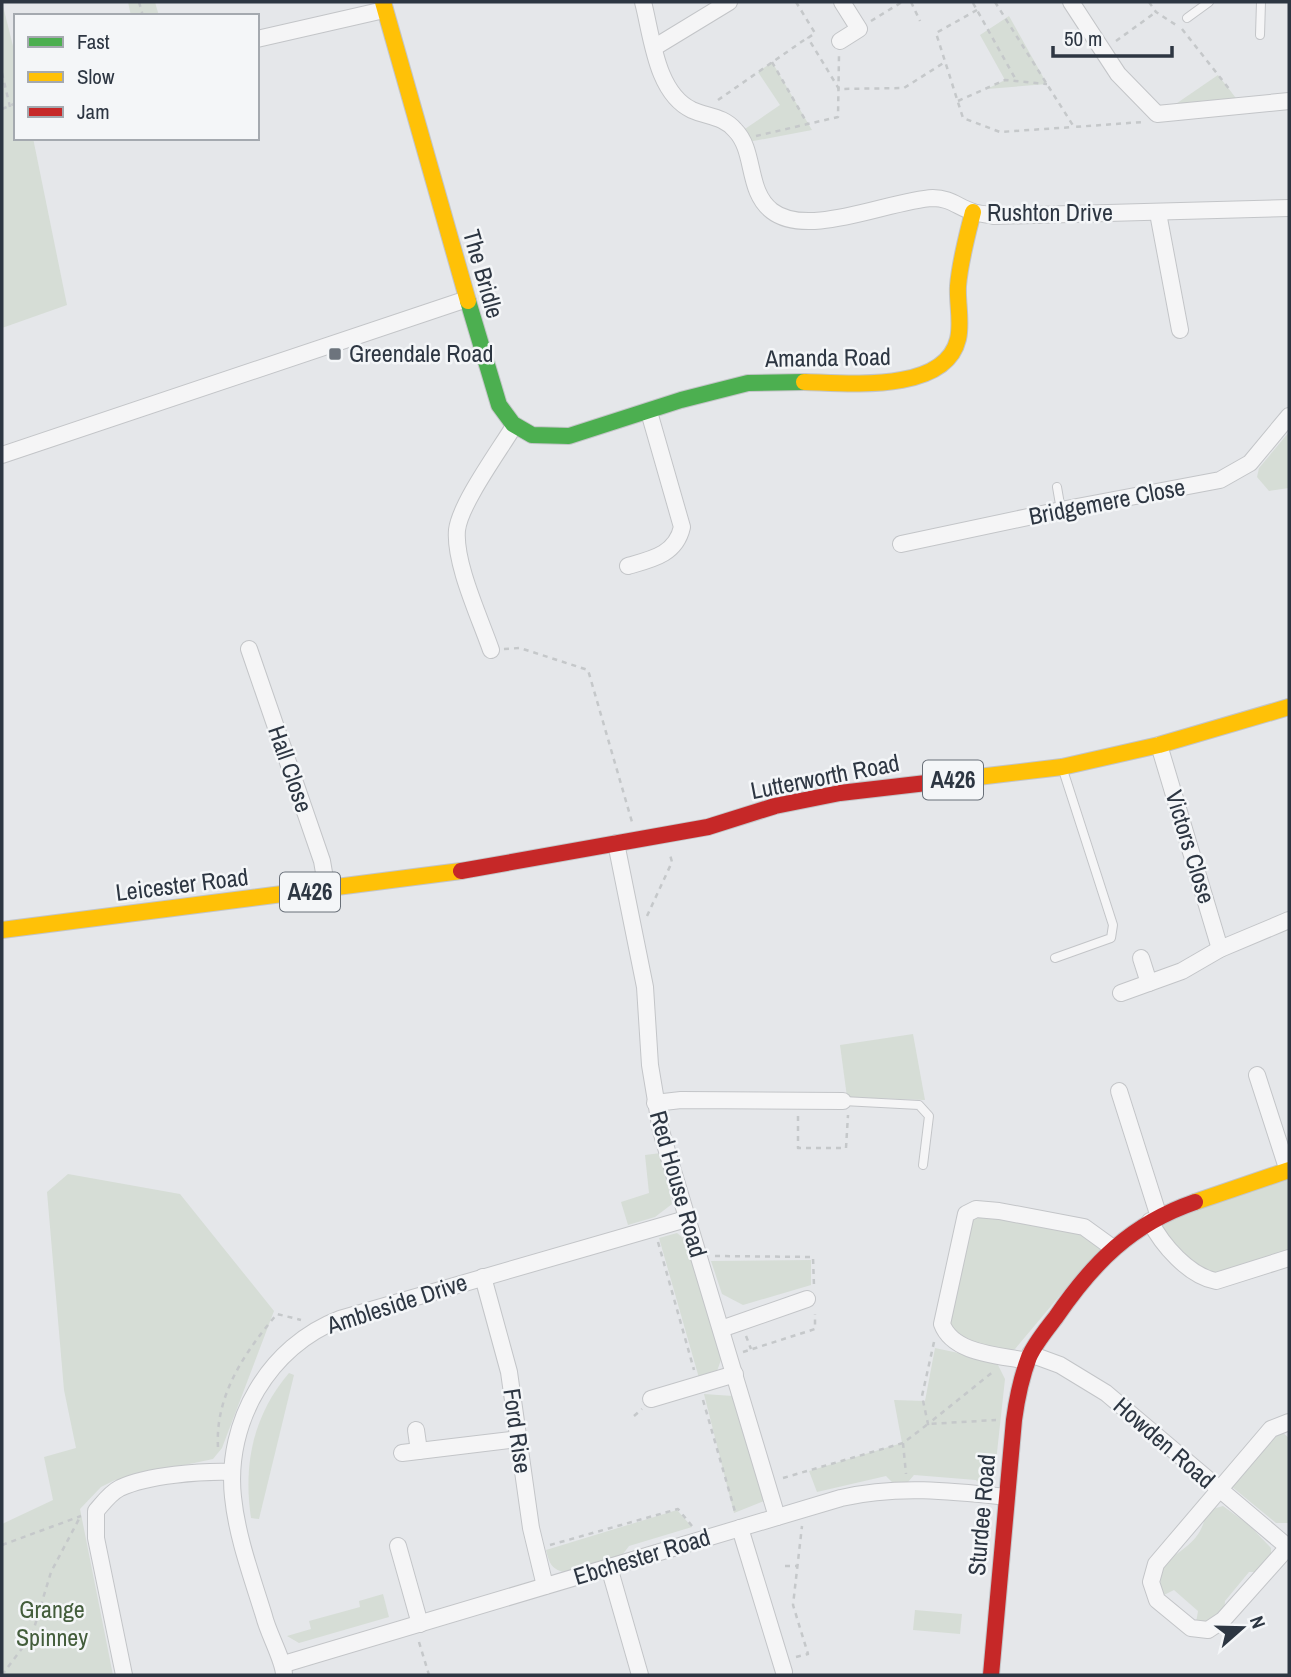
<svg xmlns="http://www.w3.org/2000/svg" width="1291" height="1677" font-family="'Archivo Narrow',sans-serif">
<style>
.green{fill:#d6ddd6}
.lines{fill:none;stroke-linecap:round;stroke-linejoin:round}
.lane-casing{stroke:#c3c5c8;stroke-width:10}
.street-casing{stroke:#c3c5c8;stroke-width:18}
.fast-casing{stroke:#c3c5c8;stroke-width:18}
.slow-casing{stroke:#c3c5c8;stroke-width:18}
.jam-casing{stroke:#c3c5c8;stroke-width:18}
.path{stroke:#c5c8ca;stroke-width:2.5;stroke-dasharray:5 5;stroke-linecap:butt}
.lane{stroke:#f5f5f6;stroke-width:8}
.street{stroke:#f5f5f6;stroke-width:16}
.fast{stroke:#4caf50;stroke-width:16}
.slow{stroke:#ffc107;stroke-width:16}
.jam{stroke:#c62828;stroke-width:16}
.poi-dot{fill:#6d747d;stroke:#f4f6f8;stroke-width:2.5}
.labels{text-anchor:middle;stroke-width:5;stroke-linejoin:round;paint-order:stroke}
.shield{fill:#f4f6f8;stroke:#697079;stroke-width:2}
.shield-label{font-size:23px;font-weight:bold;fill:#2d3642}
.street-label{font-size:24px;fill:#2d3642;stroke:#f4f6f8}
.poi-label{font-size:24px;fill:#2d3642;stroke:#f4f6f8;text-anchor:start}
.park-label{font-size:24px;fill:#435d3b;stroke:#f4f6f8}
</style>
<rect width="100%" height="100%" fill="#e5e7ea"/>
<g class="green">
<path d="M2 2 16 58V138H33L67 305 2 328Z"/>
<path d="M128 2H155L159 16H131Z"/>
<path d="M1009 16 1047 84 987 89 1005 80 980 35Z"/>
<path d="M772 62 812 130 748 142 742 131 780 105 758 72Z"/>
<path d="M1218 75 1239 102 1167 110Z"/>
<path d="M1289 432V488L1269 491 1257 477 1259 468Z"/>
<path d="M913 1034 925 1100 847 1097 840 1045Z"/>
<path d="M661 1153 672 1204 655 1217 628 1225 621 1202 649 1193 645 1155Z"/>
<path d="M1285 1172 1289 1184V1258L1216 1281 1160 1240 1159 1217Z"/>
<path d="M68 1174 180 1194 274 1311 222 1448 213 1459 115 1480 101 1487 80 1509 113 1675H2V1524L53 1500 44 1457 76 1448 64 1390 47 1192Z"/>
<path d="M966 1214 1061 1222 1113 1248 1062 1293 1015 1349 1008 1352 946 1335Z"/>
<path d="M677 1233 689 1243 722 1357 717 1371 699 1378 659 1238Z"/>
<path d="M811 1260V1285L743 1305 722 1294 711 1261Z"/>
<path d="M935 1348 996 1361 1005 1379 994 1480 988 1487H981L976 1480 914 1475 908 1482 893 1483 886 1476 817 1492 809 1471 902 1443 894 1400 925 1401Z"/>
<path d="M289 1373 294 1375 259 1519 251 1518C243 1465 253 1415 289 1373Z"/>
<path d="M704 1394 733 1396 764 1501 734 1513Z"/>
<path d="M1282 1432 1289 1438V1523H1276L1231 1486 1275 1433Z"/>
<path d="M1223 1506 1249 1525 1271 1548V1558L1259 1572H1249L1225 1601 1224 1614 1209 1626 1196 1623 1198 1611 1174 1590 1162 1596 1159 1570C1170 1555 1190 1549 1200 1531 1204 1524 1205 1516 1209 1510Z"/>
<path d="M677 1510 692 1527 629 1546 623 1554 564 1572C551 1569 549 1562 546 1550Z"/>
<path d="M383 1594 389 1617 299 1643 287 1636 311 1629 309 1621 360 1607 359 1601Z"/>
<path d="M915 1610 962 1614 960 1634 913 1630Z"/>
</g>
<g class="lines">
<g class="lane-casing">
<g id="lane">
<path d="M1187 18 1209 2"/>
<path d="M1260 35 1261 2"/>
<path d="M1057 487 1061 510"/>
<path d="M1055 958 1111 938 1113 925 1063 770"/>
<path d="M843 1101 919 1105 929 1116 923 1165"/>
</g>
</g>
<g class="street-casing">
<g id="street">
<path d="M643 2C652 36 656 93 692 110 708 117 723 116 735 130 756 151 746 191 772 211 808 239 890 200 933 198 950 198 958 207 973 212 979 214 987 214 994 216L1289 208"/>
<path d="M1071 2 1118 74 1157 114 1289 101"/>
<path d="M257 39 384 10"/>
<path d="M840 41 859 29 842 2"/>
<path d="M655 47 729 2"/>
<path d="M1158 213 1180 330"/>
<path d="M2 455 467 299"/>
<path d="M901 544 1061 510 1220 480 1250 463 1289 416"/>
<path d="M628 566C653 559 676 554 682 527L649 412"/>
<path d="M249 649 322 861 327 890"/>
<path d="M491 650C480 618 454 563 457 530 460 504 499 451 514 426"/>
<path d="M1159 745 1220 949"/>
<path d="M616 843 645 987 650 1065 661 1131 777 1517"/>
<path d="M1141 958 1149 983"/>
<path d="M1121 993 1182 971 1220 949 1289 920"/>
<path d="M1257 1075 1288 1171"/>
<path d="M1119 1091 1159 1217"/>
<path d="M655 1103 681 1100 843 1101"/>
<path d="M1150 1221C1162 1245 1189 1276 1216 1281L1289 1258"/>
<path d="M483 1277 509 1372 531 1528 545 1586"/>
<path d="M721 1329 807 1299"/>
<path d="M1030 1354 1060 1365 1106 1393 1289 1548"/>
<path d="M1027 1361C999 1355 953 1354 942 1324L966 1214 976 1209 999 1211 1084 1227 1113 1248"/>
<path d="M651 1399 735 1374"/>
<path d="M1289 1422 1271 1429 1156 1564 1151 1582 1157 1600 1191 1628 1208 1630 1223 1620 1289 1546"/>
<path d="M416 1430 419 1451"/>
<path d="M402 1453 518 1439"/>
<path d="M740 1528 784 1672"/>
<path d="M398 1546 420 1624"/>
<path d="M609 1567 640 1675"/>
<path d="M284 1664 841 1498C897 1485 951 1491 1006 1497"/>
<path d="M124 1675 96 1538V1511C103 1503 110 1493 120 1488 148 1475 201 1471 232 1472"/>
<path d="M284 1675C284 1661 268 1633 264 1616 252 1577 237 1537 233 1497 225 1422 269 1346 340 1319L686 1219"/>
</g>
</g>
<g class="fast-casing">
<path id="fast" d="M468 301 499 405 513 424 532 435 569 436 681 400 748 383 804 382"/>
</g>
<g class="slow-casing">
<g id="slow">
<path d="M383 2 468 301"/>
<path d="M804 382C846 383 945 394 958 339 962 322 957 303 958 286 960 261 967 236 973 212"/>
<path d="M961 779 1062 767 1159 745 1289 707"/>
<path d="M2 930 461 871"/>
<path d="M1195 1202 1289 1170"/>
</g>
</g>
<g class="jam-casing">
<g id="jam">
<path d="M461 871 708 827 775 806 840 793 961 779"/>
<path d="M991 1675 1014 1420C1017 1398 1021 1378 1029 1357 1035 1343 1047 1329 1056 1317 1093 1263 1131 1224 1195 1202"/>
</g>
</g>
<g class="path">
<path d="M139 2 143 16"/>
<path d="M796 2 815 33 808 38 839 89 904 88 945 62"/>
<path d="M911 2 920 21"/>
<path d="M995 2 1074 127 1143 122"/>
<path d="M1149 2 1156 12 1176 25"/>
<path d="M973 3 1016 80"/>
<path d="M977 10 936 33 963 118 1000 132 1074 127"/>
<path d="M871 21 902 2"/>
<path d="M1182 29 1230 90"/>
<path d="M1116 41 1156 12"/>
<path d="M772 62 807 123"/>
<path d="M2 73 10 107"/>
<path d="M718 100 807 38"/>
<path d="M958 101 1005 80 1047 84"/>
<path d="M2 109 16 103"/>
<path d="M756 136 838 117 839 55"/>
<path d="M504 649 520 648 588 670 632 822"/>
<path d="M647 916 672 862 670 855"/>
<path d="M798 1116V1148H846L848 1115"/>
<path d="M658 1242 694 1370"/>
<path d="M715 1256 813 1257 814 1286"/>
<path d="M746 1336 751 1349"/>
<path d="M934 1342 922 1396 928 1424 994 1371"/>
<path d="M743 1352 815 1329V1314"/>
<path d="M703 1400 736 1515"/>
<path d="M634 1416 642 1409"/>
<path d="M903 1443 906 1474"/>
<path d="M218 1447C215 1395 245 1352 277 1314L301 1320"/>
<path d="M783 1478 903 1443 928 1424 996 1420"/>
<path d="M2 1545 81 1516"/>
<path d="M550 1545 678 1509 692 1526"/>
<path d="M785 1566H797"/>
<path d="M419 1642 429 1675"/>
<path d="M796 1657 808 1654 793 1605 802 1526"/>
<path d="M2 1675 32 1635 51 1572 80 1517"/>
</g>
<use href="#lane" class="lane"/>
<use href="#street" class="street"/>
<use href="#fast" class="fast"/>
<use href="#slow" class="slow"/>
<use href="#jam" class="jam"/>
</g>
<rect class="poi-dot" x="328" y="347" width="14" height="14" rx="3.5"/>
<g class="labels">
<g class="shield">
<rect x="923" y="760.5" width="60" height="39" rx="5"/>
<rect x="280" y="872.5" width="60" height="39" rx="5"/>
</g>
<g class="shield-label">
<text x="953" y="788">A426</text>
<text x="310" y="900">A426</text>
</g>
<g class="street-label">
<text x="1050" y="221">Rushton Drive</text>
<text transform="translate(483 274) rotate(74)" y="8">The Bridle</text>
<text transform="translate(828 358) rotate(-1)" y="8">Amanda Road</text>
<text transform="translate(1107 502) rotate(-11)" y="8">Bridgemere Close</text>
<text transform="translate(290 769) rotate(71)" y="8">Hall Close</text>
<text transform="translate(825 777) rotate(-11)" y="8">Lutterworth Road</text>
<text transform="translate(1190 847) rotate(73)" y="8">Victors Close</text>
<text transform="translate(182 885) rotate(-7)" y="8">Leicester Road</text>
<text transform="translate(678 1184) rotate(74)" y="8">Red House Road</text>
<text transform="translate(397 1304) rotate(-18)" y="8">Ambleside Drive</text>
<text transform="translate(517 1431) rotate(82)" y="8">Ford Rise</text>
<text transform="translate(1164 1443) rotate(41)" y="8">Howden Road</text>
<text transform="translate(982 1515) rotate(-85)" y="8">Sturdee Road</text>
<text transform="translate(642 1557) rotate(-17)" y="8">Ebchester Road</text>
</g>
<g class="poi-label">
<text x="349" y="362">Greendale Road</text>
</g>
<g class="park-label">
<text x="52" y="1618">Grange<tspan x="52" dy="28">Spinney</tspan></text>
</g>
</g>
<rect width="1291" height="1677" fill="none" stroke="#2d3642" stroke-width="7"/>
<rect x="14" y="14" width="245" height="126" fill="#f4f6f8" stroke="#a4a9af" stroke-width="2"/>
<rect x="28" y="37" width="35" height="10" fill="#4caf50" stroke="#a4a9af" stroke-width="2"/>
<text x="77" y="49" font-size="21" fill="#2d3642">Fast</text>
<rect x="28" y="72" width="35" height="10" fill="#ffc107" stroke="#a4a9af" stroke-width="2"/>
<text x="77" y="84" font-size="21" fill="#2d3642">Slow</text>
<rect x="28" y="107" width="35" height="10" fill="#c62828" stroke="#a4a9af" stroke-width="2"/>
<text x="77" y="119" font-size="21" fill="#2d3642">Jam</text>
<g transform="translate(1242 1628) rotate(70)" stroke="#f4f6f8" stroke-width="5" paint-order="stroke">
<path d="M0-5L12 26L0 18L-12 26Z" fill="#2d3642"/>
<text y="-10" font-size="19" font-weight="bold" text-anchor="middle" fill="#2d3642">N</text>
</g>
<path d="M1053 46v10h119v-10" fill="none" stroke="#2d3642" stroke-width="3.5"/>
<text x="1064" y="46" font-size="21" fill="#2d3642" stroke="#f4f6f8" stroke-width="5" paint-order="stroke">50 m</text>
</svg>
